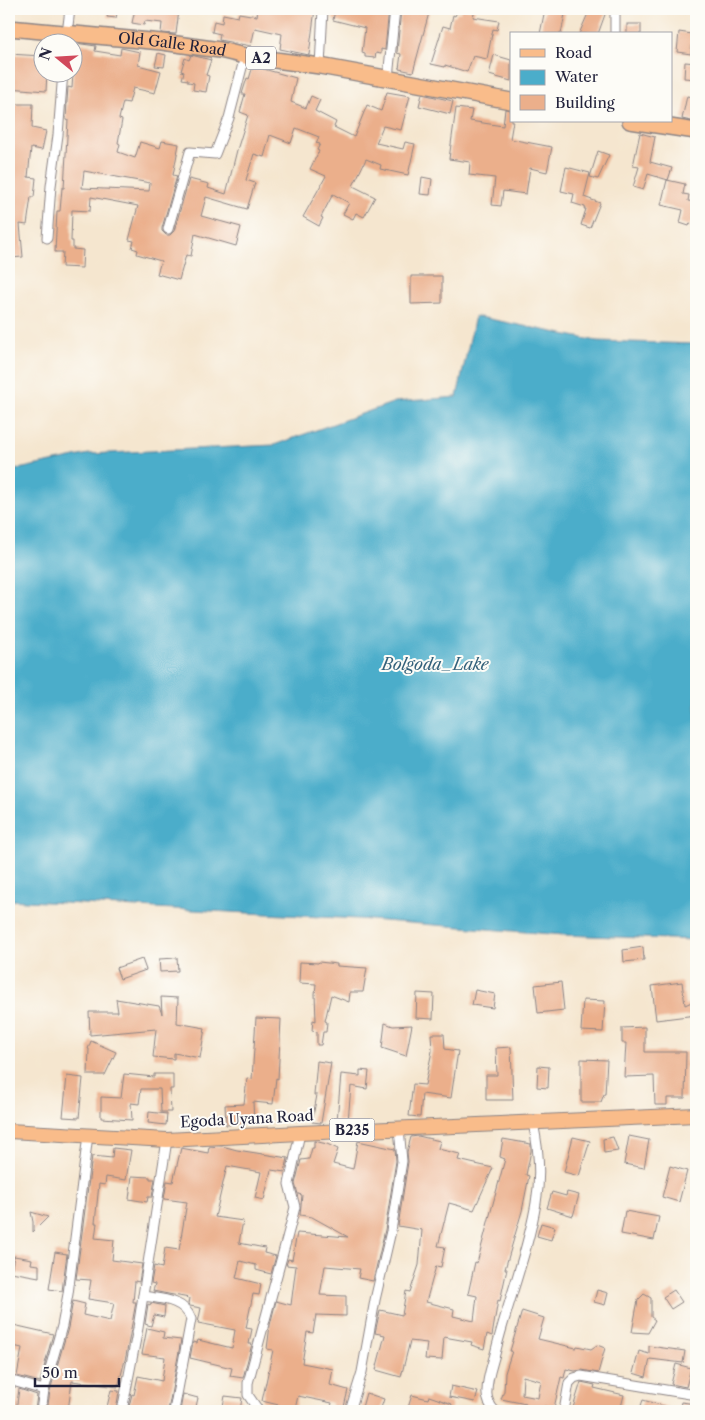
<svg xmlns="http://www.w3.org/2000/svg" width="705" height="1420" font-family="'Libre Caslon Text',serif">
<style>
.water{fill:#4badca;stroke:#366882}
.building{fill:#ebaf8b;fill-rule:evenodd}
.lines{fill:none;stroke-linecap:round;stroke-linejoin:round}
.minor-casing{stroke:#8c8485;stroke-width:11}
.primary-casing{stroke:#8c8485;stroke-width:16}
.trunk-casing{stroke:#8c8485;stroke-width:18}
.minor{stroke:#fff;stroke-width:9}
.primary{stroke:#f9bc8a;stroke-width:14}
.trunk{stroke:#f9bc8a;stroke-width:15}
.labels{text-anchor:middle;stroke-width:4;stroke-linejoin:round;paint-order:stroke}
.shield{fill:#fdfcf7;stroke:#646373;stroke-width:1}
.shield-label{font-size:14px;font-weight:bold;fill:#22223b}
.street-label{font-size:15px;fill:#22223b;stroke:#fdfcf7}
.water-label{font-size:16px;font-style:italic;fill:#34617b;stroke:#fdfcf7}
</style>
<rect width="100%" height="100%" fill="#fdfcf7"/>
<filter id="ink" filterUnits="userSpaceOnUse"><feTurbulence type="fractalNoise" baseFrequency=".02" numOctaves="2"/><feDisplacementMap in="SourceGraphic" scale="10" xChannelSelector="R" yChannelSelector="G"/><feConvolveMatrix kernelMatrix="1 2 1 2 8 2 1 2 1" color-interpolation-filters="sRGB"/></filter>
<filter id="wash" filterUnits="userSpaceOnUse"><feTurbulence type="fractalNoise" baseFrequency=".0096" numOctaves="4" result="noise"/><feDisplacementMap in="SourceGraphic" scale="20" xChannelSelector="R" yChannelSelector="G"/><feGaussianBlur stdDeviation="1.12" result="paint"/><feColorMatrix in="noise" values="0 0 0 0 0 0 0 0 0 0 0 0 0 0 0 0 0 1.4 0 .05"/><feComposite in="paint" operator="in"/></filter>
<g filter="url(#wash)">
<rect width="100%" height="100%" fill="#f5e6cf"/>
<path class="water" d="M475 316 597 341 696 344V940L564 935 358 919 9 900V471L89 454 274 445 395 402 457 397Z"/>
<g id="blocks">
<g class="building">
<path d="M109 9H118L116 18 107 17Z"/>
<path d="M135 9 179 10 176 34 161 33 162 23 145 21 144 25 132 23Z"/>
<path d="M258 9 302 10V9H315L309 55 280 49 282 34 255 28 251 46 219 40 220 34 212 32 214 21 222 23 223 14 238 17 239 13 257 16Z"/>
<path d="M341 9H389L385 50 381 49V54L376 53 375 58 365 57V54L362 53 365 28 333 20 335 10Z"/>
<path d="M401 9H430L413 72 399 69 401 54 397 53Z"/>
<path d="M461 9H475L473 17 499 21 497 30 493 29 487 59 473 56 467 72 445 65V67L431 64 443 26 450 28 453 15 455 16 457 12 460 13Z"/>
<path d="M545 9H566L561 34H540Z"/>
<path d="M590 9H607L598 34H579Z"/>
<rect x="627" y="24" width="14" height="10"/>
<path d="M679 32 692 34 691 54 677 52Z"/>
<path d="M75 43 96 46 95 51 120 55 121 48 140 52 138 65 161 71 155 93 133 88 129 103 123 102 119 119 122 120 118 143 120 144 118 152 135 158 140 142 160 148 162 141 179 144 173 175 177 176 162 228V231L166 235H170L174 231 189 179 209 184 208 188 226 194 237 150 248 115 240 112 245 94H242L247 78 249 79 253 66 296 78 291 102 306 108 311 96 320 100 315 111 336 122 334 127 354 137 367 105 381 111 387 92 410 96 401 130 383 126 376 143 403 149 405 142 415 144 408 175 380 169 381 165 366 159 353 186 375 197 364 217 356 213 353 219 343 214 349 203 333 194 321 217 323 218 319 226 303 217 326 176 310 169 319 151 317 150 320 144 316 143 319 137 296 128 291 143 270 135 264 157 254 154 246 180 255 183 247 209 206 197 201 216 241 227 236 246 195 234 191 256 186 255 179 280 157 274 161 261 137 254 138 250 132 248 134 241 129 240 138 206 91 197 90 211 72 210 71 241H73V249L83 250 82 268 62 267 63 252H55L57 211H60L62 188H64L68 120H66L67 101 68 87 72 88ZM84 171 150 183 149 191 82 188Z"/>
<path d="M158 53 166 55 164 67 155 66Z"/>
<path d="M9 54 42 56V72H47L46 91 9 88Z"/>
<path d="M191 55 211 60 206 75 209 76 206 92 193 90 194 83 188 82V80L182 79 184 72 181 71 185 58 189 60Z"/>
<path d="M494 55 511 60V81L489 75Z"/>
<path d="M685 62 696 63V79L684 78Z"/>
<path d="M422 94 453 101 450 114 419 106Z"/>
<path d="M687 96 696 98V122L682 119Z"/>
<path d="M9 104H33L32 128 46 131 42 150 31 148 28 177 36 178 34 197H31L27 225 20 224 23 257 9 258V161L11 146H9Z"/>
<path d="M456 108 472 110 470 121 503 126 505 109 511 110V121H513L510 139 552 147 547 172 530 168 526 194 503 191 501 206 492 205 495 178 469 175 470 162 449 159Z"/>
<path d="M640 133 655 137 650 162 672 168 668 180 648 174 643 190 633 187 639 167 633 166Z"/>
<path d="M598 151 609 155 598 179 590 177Z"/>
<path d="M566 167 590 173 584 197 600 203 590 228 581 225 586 209H584L585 207 572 203 574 194 561 191Z"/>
<path d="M422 177 432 179 430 195 420 194Z"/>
<path d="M667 180 685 184 683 194 689 195 688 201 695 202 693 211 696 212V225L690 223 689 226 680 223 683 210 661 205Z"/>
<path d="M411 276H442V303L411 304Z"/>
<path d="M643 947 644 960 624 962 623 950Z"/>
<path d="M177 958 178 971 160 972 159 959Z"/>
<path d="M142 959 146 970 120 979 116 968Z"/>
<path d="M300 962 318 963 319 962 337 964V966L367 968 363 992H350L349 1002 331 995 325 1021 327 1022 326 1032H323L321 1045H317V1032L312 1031 313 1020 316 1021 315 994 316 984 299 983Z"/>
<path d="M561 982 564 1010 538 1013 535 985Z"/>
<path d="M682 982 685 1005 696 1000V1015L656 1020 652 986Z"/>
<path d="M475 990 495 994 493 1008 472 1005Z"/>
<path d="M417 993 434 994 433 1019 416 1018Z"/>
<path d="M161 997 178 998 177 1023 205 1028 200 1058 174 1053V1059L153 1057 156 1029 90 1035 89 1012H118L116 999 159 1006 162 1014Z"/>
<path d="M583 1000 605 1001 603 1032 581 1031Z"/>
<path d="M256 1018 281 1019 278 1079 276 1078 273 1104 253 1102 254 1123 226 1125 225 1105 244 1104 247 1078 252 1079Z"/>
<path d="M385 1023 393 1026 412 1025 406 1056 382 1048Z"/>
<path d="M645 1027V1052H686L685 1098H667V1105H655L654 1076 624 1077 626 1043H622V1028Z"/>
<path d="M431 1034H444L445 1049 458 1051 451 1098 422 1094 420 1117 409 1116 413 1084 425 1085 432 1051Z"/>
<path d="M91 1041 116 1052 105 1075H88L89 1049H88Z"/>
<path d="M511 1047 513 1100H486V1075H497L496 1048Z"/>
<path d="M581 1059 607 1060 605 1094H604L601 1102H581Z"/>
<path d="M317 1061 331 1063 321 1123 312 1122 317 1095H314Z"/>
<path d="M538 1066 549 1067 548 1088 537 1087Z"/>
<path d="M360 1070 369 1071 367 1089 351 1086 348 1122 337 1121 341 1074 360 1076Z"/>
<path d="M124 1074 154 1077V1074H173V1089H170L171 1112H161L160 1089H141L139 1104 131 1103 132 1120 101 1118V1097L121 1098Z"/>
<path d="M67 1076 83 1078 79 1118 63 1117Z"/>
<path d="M149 1112 167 1114 166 1125 148 1123Z"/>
<path d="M418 1136 440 1141 438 1149 460 1154 458 1160 493 1168 474 1210 449 1203 438 1246 445 1247 441 1267 436 1266 426 1302 454 1309 453 1316 474 1321 477 1296 468 1294 475 1262 477 1263 505 1159 500 1157 503 1139 531 1144V1151L526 1175 529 1176 522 1211 505 1269H507L500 1301 498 1300 492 1336 487 1334 484 1349 471 1345 472 1342 444 1337 442 1360 425 1359 427 1343 410 1341 401 1377 376 1370 385 1335 375 1333 380 1310 402 1315 406 1291 410 1292 419 1265 422 1230 398 1226 408 1162 407 1152 411 1137Z"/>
<path d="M629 1136 649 1140 644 1168 624 1164Z"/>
<path d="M573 1137 590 1141 579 1176 564 1172Z"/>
<path d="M613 1137 618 1151 604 1153 603 1139Z"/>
<path d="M314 1141 327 1144 338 1149 333 1164 353 1169 358 1141 395 1149 396 1161 385 1230 373 1281 358 1278 360 1269 325 1266 320 1295 346 1296V1316L316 1315 313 1333 307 1332 302 1363 333 1369 330 1385 348 1390 343 1411H330L332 1403 298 1396 295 1409 262 1401 273 1350 267 1349 270 1325 276 1301 291 1305 296 1266 286 1265 288 1259 292 1260 297 1233 348 1237 312 1217 300 1215 302 1195 298 1194 295 1184 301 1160 309 1159 312 1148H314Z"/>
<path d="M222 1146 237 1150 288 1158 285 1172 271 1170 264 1200 255 1198 261 1172 227 1166 215 1217 243 1221 239 1243 265 1248 264 1253 276 1256 271 1274 256 1270V1265L240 1261 236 1278 261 1284 259 1295 253 1294 246 1328 252 1329 249 1344H252L243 1378 230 1376 232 1368 190 1358 193 1342 197 1343 198 1340 232 1348 235 1330 198 1323 201 1308 190 1306 188 1304 189 1298 153 1291 155 1284 151 1283 154 1266 162 1268 165 1248 179 1250 187 1202 164 1199 167 1181 173 1182 181 1148 208 1153 209 1147Z"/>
<path d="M113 1148 131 1150 126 1180 106 1177 105 1185 99 1184 95 1223H97L95 1238 114 1240 112 1260 142 1264 139 1282 135 1281 133 1302H136L126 1356 118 1387 72 1381 68 1411H47L50 1391 68 1328 73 1301 85 1304 83 1315 110 1321 114 1303 88 1299 91 1280 76 1279 92 1156 112 1158Z"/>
<path d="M670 1166 687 1171 679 1202 662 1197Z"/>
<path d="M132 1176 150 1177V1179H155L152 1197H148L147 1202 129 1199Z"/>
<path d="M552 1192 566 1196 567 1192 579 1195 573 1216 547 1208Z"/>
<path d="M625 1211 659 1217 654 1240 621 1234Z"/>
<path d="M31 1212 48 1217 33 1232V1222Z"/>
<path d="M541 1223 555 1227 551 1240 537 1236Z"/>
<path d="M55 1252 67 1254 62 1291 49 1289Z"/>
<path d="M14 1256 32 1259 31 1264 39 1265V1277L11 1272Z"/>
<path d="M597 1290 608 1293 605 1305 594 1302Z"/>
<path d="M674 1290 682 1302 671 1309 663 1297Z"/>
<path d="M644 1294 651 1298V1317L655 1320 648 1333 632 1332 638 1300Z"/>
<path d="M151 1303 165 1306 164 1317 154 1315 151 1326 145 1324 148 1304 150 1305Z"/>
<path d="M522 1311 544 1318 538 1339 576 1348 577 1346 591 1349 597 1345 605 1348 598 1373 582 1370 575 1371 566 1369 564 1378 561 1377 554 1408 544 1406 543 1411H524L526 1404 501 1399 504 1391 505 1373 512 1351H510ZM523 1376 541 1381 538 1398 522 1395Z"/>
<path d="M9 1324 53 1334 40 1382 17 1376 22 1348 9 1345Z"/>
<path d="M147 1328 164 1332 163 1338 181 1340 168 1411H128L132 1394 134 1395 138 1376 162 1381 165 1357 142 1354Z"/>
<path d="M649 1346 685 1351 683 1363 650 1359 646 1377 633 1373 639 1351 649 1354Z"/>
<path d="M676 1364 691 1368 686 1387 671 1384Z"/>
<path d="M581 1382 595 1385 594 1388 624 1395 620 1411H572Z"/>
<path d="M451 1386 478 1392 475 1402 449 1397Z"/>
<path d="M19 1389 37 1395 35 1411H16Z"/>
<path d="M111 1390 119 1391 116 1411H106Z"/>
<path d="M366 1393 384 1399 380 1411H361Z"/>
<path d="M183 1394 198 1398 195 1411H180Z"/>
<path d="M412 1395 428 1399 429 1396 452 1404 450 1411H407Z"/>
<path d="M225 1396 242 1398 240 1411H222Z"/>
<path d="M643 1400 674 1409V1411H639Z"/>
<path d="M681 1402 696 1404V1411H679Z"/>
</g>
</g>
</g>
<g filter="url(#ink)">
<use href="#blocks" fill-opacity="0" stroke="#8c8485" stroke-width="1"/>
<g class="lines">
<g class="minor-casing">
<g id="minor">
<path d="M615 9V34"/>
<path d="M66 42 70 9"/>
<path d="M320 66 323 9"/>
<path d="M388 78 395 9"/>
<path d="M168 229 190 152 215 154 229 118 245 56"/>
<path d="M47 238 51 186 58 135 63 72"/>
<path d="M143 1296C161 1299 184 1299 191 1319L174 1411"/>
<path d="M9 1380 44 1390 41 1411"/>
<path d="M44 1390 62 1326 68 1294 88 1135"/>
<path d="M122 1411 138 1328 167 1140"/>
<path d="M259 1411 248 1395V1383L291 1223 295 1207 289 1184 300 1133"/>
<path d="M350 1411 362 1372 375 1300 391 1231 402 1161 399 1128"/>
<path d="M495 1411C490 1406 486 1398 487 1391 487 1377 493 1363 496 1350 508 1301 528 1252 536 1203 541 1176 539 1150 533 1123"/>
<path d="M564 1411 569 1383 574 1378 581 1376 696 1395"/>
</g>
</g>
<g class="primary-casing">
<path id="primary" d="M9 1131 167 1140 300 1133 696 1115"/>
</g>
<g class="trunk-casing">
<g id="trunk">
<path id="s1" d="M9 28 162 42 220 50 245 56 320 66 511 101"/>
<path d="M630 121 696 131"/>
</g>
</g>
<use href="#minor" class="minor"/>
<use href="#primary" class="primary"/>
<use href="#trunk" class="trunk"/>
</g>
</g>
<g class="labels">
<g class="shield">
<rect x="246" y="46.5" width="30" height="23" rx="4"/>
<rect x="329.5" y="1118.5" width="45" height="23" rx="4"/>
</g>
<g class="shield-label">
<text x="261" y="63">A2</text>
<text x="352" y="1135">B235</text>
</g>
<g class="street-label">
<text dy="5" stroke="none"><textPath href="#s1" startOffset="164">Old Galle Road</textPath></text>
<text transform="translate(247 1119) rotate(-3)" y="5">Egoda Uyana Road</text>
</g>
<g class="water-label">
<text x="435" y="670">Bolgoda_Lake</text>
</g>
</g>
<rect width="705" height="1420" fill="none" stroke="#fdfcf7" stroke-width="30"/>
<rect x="510" y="32" width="162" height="90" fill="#fdfcf7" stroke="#a5a5ac"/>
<rect x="520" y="49" width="25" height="8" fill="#f9bc8a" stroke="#a5a5ac"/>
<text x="555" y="58" font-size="15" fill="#22223b">Road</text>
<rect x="520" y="70" width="25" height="15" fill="#4badca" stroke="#a5a5ac"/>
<text x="555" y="82" font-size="15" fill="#22223b">Water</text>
<rect x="520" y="95" width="25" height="15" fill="#ebaf8b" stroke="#a5a5ac"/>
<text x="555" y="108" font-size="15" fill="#22223b">Building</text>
<g transform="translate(58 58) rotate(288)"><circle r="24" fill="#fdfcf7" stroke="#a5a5ac"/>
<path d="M0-4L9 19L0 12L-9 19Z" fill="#d1495b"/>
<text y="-8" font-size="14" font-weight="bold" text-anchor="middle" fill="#22223b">N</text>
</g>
<path d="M35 1378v8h84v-8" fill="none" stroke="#22223b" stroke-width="2.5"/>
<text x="42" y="1378" font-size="15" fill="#22223b" stroke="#fdfcf7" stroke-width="4" paint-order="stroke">50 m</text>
</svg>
